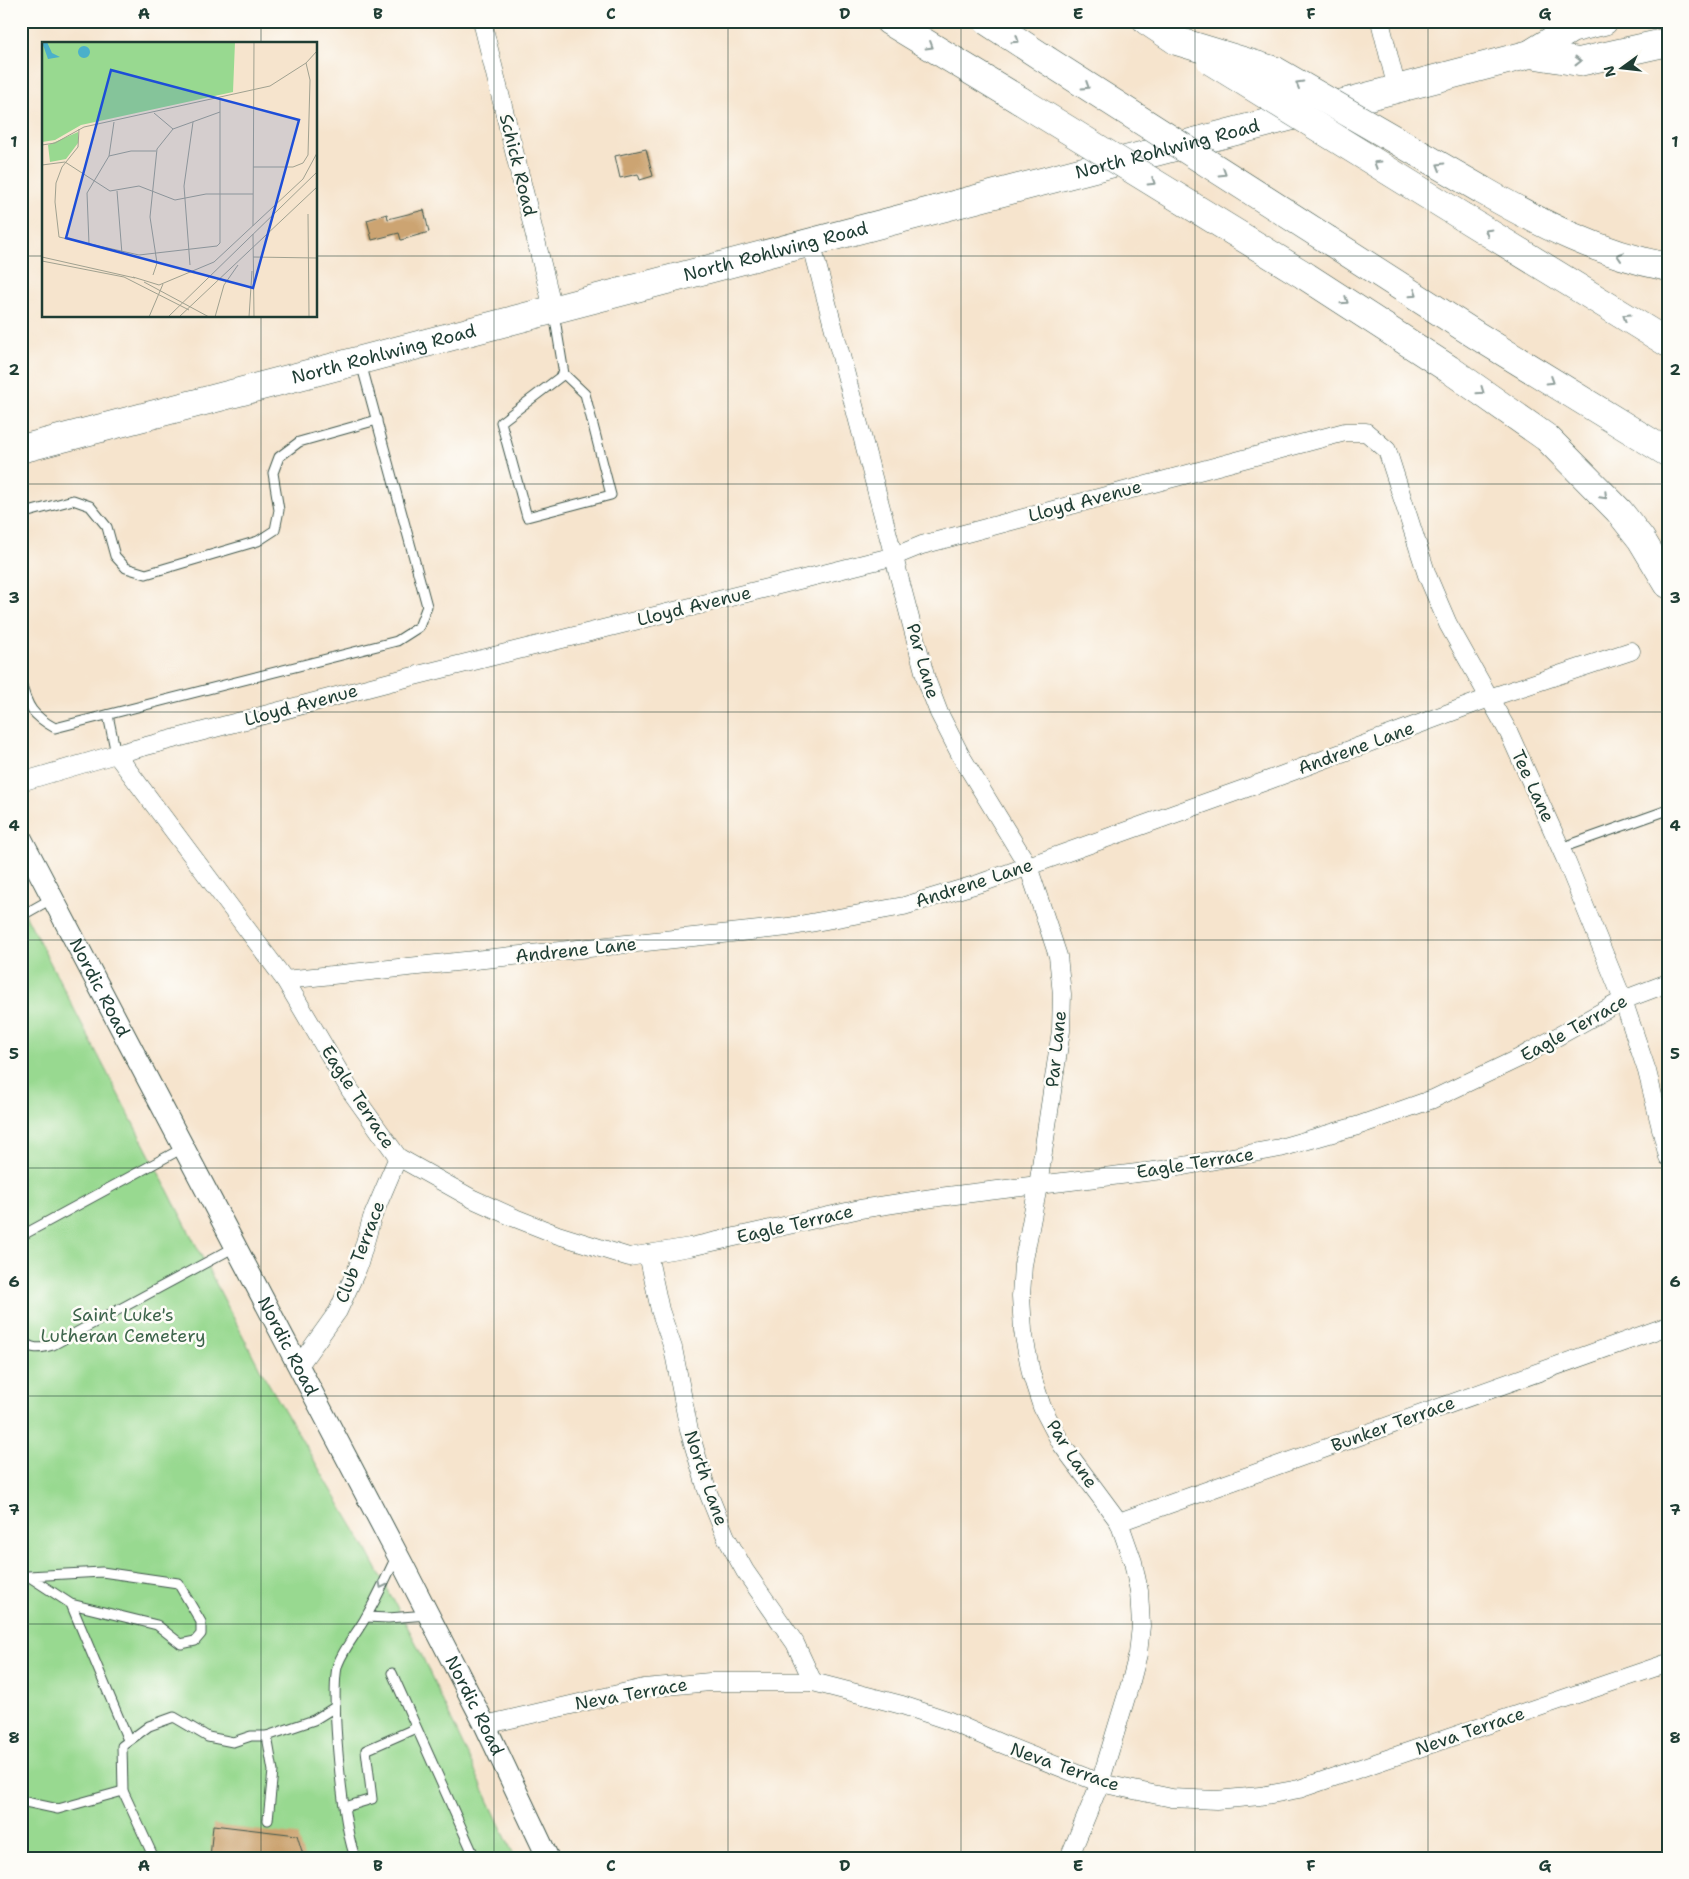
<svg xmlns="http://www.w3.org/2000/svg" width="1689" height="1879" font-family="'Shantell Sans',sans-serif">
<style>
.green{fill:#98d990;stroke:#5c8b62}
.building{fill:#cca472}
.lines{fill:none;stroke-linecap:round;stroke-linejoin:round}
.service-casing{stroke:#3f564b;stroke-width:11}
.minor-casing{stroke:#3f564b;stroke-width:19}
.tertiary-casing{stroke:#3f564b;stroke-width:23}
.primary-casing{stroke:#3f564b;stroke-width:29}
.motorway-casing{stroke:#3f564b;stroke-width:29}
.service{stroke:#fff;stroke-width:9}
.minor{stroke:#fff;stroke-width:18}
.tertiary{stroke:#fff;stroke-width:21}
.primary{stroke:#fff;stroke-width:28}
.motorway{stroke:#fff;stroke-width:28}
.motorway-bridge-casing{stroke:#3f564b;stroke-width:29;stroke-linecap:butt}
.motorway-bridge{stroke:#fff;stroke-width:28}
.oneway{stroke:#8f9e9a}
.grid{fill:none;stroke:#1f3d34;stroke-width:1;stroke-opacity:0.55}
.labels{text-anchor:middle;stroke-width:5;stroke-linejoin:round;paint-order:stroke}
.street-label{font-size:18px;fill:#1f3d34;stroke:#fdfcf7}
.park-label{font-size:18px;fill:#3d644b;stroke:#fdfcf7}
.inset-road{fill:none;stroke:#a0a190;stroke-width:1}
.view{fill:#1d4ed8;fill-opacity:0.15;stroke:#1d4ed8;stroke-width:2.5}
.inset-edge{fill:none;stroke:#1f3d34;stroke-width:2.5}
.neatline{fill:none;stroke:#1f3d34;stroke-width:2}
.grid-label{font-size:16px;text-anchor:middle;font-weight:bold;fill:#1f3d34}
</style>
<rect width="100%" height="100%" fill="#fdfcf7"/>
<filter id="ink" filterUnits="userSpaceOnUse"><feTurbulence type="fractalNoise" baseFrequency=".02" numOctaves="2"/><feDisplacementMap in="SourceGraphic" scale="10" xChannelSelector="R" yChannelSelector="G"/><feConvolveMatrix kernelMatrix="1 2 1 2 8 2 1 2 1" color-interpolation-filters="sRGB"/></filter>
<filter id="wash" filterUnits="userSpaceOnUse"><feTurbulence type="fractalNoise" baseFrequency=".0096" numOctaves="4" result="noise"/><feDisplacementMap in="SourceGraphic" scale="20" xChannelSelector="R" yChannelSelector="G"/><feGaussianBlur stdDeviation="1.12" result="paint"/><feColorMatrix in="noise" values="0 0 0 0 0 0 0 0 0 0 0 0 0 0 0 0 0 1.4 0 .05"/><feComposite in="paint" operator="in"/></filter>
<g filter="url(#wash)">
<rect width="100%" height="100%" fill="#f6e4cd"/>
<path class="green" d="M21 906 260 1369 367 1550 416 1643 515 1858H21Z"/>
<g id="blocks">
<g class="building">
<path d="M646 149 653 176 640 180 638 174 620 178 615 156Z"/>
<path d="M424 210 429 232 401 240 399 233 372 240 367 220 387 214 388 219Z"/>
<path d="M213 1825 297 1835 304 1858H210Z"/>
</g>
</g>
</g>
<g filter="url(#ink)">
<use href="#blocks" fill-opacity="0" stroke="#3f564b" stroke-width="1"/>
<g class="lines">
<g class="service-casing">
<g id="service">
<path d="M554 313 564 374 585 394 611 495 527 517 501 422 564 374"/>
<path d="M21 514 73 500 90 506 107 527 115 556 126 568 146 574 258 541 275 530 279 510 273 473 279 457 299 442 377 420"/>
<path d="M21 682C27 707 33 716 55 728L397 641 419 627 427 606 361 363"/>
<path d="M108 715 116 754"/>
<path d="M1561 848 1668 810"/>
<path d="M21 916 53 898"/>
<path d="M21 1236 183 1148"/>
<path d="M21 1340C31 1350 40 1349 53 1345L235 1247"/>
<path d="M71 1604 28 1576 102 1572 178 1583 201 1622V1634L195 1641 181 1644 157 1625 71 1604 128 1740"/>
<path d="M366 1617 388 1618 428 1615"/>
<path d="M392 1673 475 1858"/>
<path d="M21 1801 58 1809 123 1791"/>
<path d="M345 1807 372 1799 366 1750 416 1728"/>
<path d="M268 1820 273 1771 267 1736 314 1720 335 1707"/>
<path d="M154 1858 123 1791 122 1746 149 1726 174 1717 208 1737 233 1742 251 1736H267"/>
<path d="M356 1858C343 1836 329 1688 338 1664 345 1646 358 1632 367 1615 378 1596 387 1576 396 1557"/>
</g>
</g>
<g class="minor-casing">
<g id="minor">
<path d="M482 21 553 309"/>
<path d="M1380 21 1397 89"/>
<path d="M811 242 926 679 939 713 961 756 1028 866 1058 956 1062 994 1061 1031 1038 1186 1023 1265 1021 1296 1023 1331 1031 1373 1042 1407 1062 1445 1119 1522 1133 1562 1139 1591 1141 1626 1138 1654 1131 1681 1100 1783 1069 1858"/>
<path d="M116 754 285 980 350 1090 398 1157 473 1199 515 1218 558 1235 629 1257 690 1247 860 1209 939 1197 1162 1170 1280 1148 1357 1126 1433 1099 1519 1058 1623 1000 1668 983"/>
<path d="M21 782 116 754 390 682 895 556 922 545 1345 432H1366L1387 450 1427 575 1448 624 1509 733 1531 782 1565 858 1623 1000 1647 1071 1668 1157"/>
<path d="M285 980 788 927 904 906 981 883 1269 780 1489 698 1631 651"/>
<path d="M648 1254 660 1310 673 1348 689 1430 707 1490 726 1537 745 1571 795 1643 813 1682"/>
<path d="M298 1367 338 1311 358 1267 372 1218 398 1157"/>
<path d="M1119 1522 1668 1326"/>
<path d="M485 1725 644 1688 710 1682H813L902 1705 947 1720 1002 1744 1100 1783 1172 1798 1216 1800 1260 1796 1299 1789 1668 1663"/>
</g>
</g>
<g class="tertiary-casing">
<g id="tertiary">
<path id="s1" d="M21 838 405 1569 485 1725 548 1858"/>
</g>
</g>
<g class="primary-casing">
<g id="primary">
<path d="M1530 54 1579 62 1668 42"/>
<path id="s2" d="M21 449 1530 54 1571 29 1604 21"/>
</g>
</g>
<g class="motorway-casing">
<g id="motorway">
<path d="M889 21 1021 101"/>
<path d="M987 21 1045 59"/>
<path d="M1147 21 1177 41"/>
<path d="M1482 190C1541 224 1600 254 1668 267"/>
<path d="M1463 217 1668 343"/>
<path d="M1328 240 1476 335 1668 453"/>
<path d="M1304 275 1449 369 1547 438 1619 511 1641 539 1668 584"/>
</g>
</g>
<use href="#service" class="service"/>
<use href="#minor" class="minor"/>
<use href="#tertiary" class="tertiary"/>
<use href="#primary" class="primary"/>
<use href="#motorway" class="motorway"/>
<g class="motorway-bridge-casing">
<g id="motorway-bridge">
<path d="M1177 41 1276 71 1482 190"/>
<path d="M1045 59 1328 240"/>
<path d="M1211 61 1463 217"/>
<path d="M1021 101 1304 275"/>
</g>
</g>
<use href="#motorway-bridge" class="motorway-bridge"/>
</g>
<defs><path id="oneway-chevron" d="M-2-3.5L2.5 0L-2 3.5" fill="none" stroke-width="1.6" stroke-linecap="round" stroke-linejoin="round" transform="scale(1.25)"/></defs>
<g class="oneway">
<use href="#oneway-chevron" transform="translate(1016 40) rotate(34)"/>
<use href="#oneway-chevron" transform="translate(930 46) rotate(31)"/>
<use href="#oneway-chevron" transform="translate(1578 61)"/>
<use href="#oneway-chevron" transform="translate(1299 84) rotate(-150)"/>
<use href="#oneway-chevron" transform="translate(1086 86) rotate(32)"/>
<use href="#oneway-chevron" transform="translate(1377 164) rotate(-148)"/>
<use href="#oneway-chevron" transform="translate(1440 166) rotate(-150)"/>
<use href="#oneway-chevron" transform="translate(1223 173) rotate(32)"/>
<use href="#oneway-chevron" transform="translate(1152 182) rotate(32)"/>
<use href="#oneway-chevron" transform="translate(1488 232) rotate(-149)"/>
<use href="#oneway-chevron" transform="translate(1620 256) rotate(-162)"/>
<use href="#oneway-chevron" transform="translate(1414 294) rotate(33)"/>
<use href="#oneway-chevron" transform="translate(1345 301) rotate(33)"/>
<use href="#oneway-chevron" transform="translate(1626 317) rotate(-148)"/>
<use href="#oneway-chevron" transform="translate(1551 381) rotate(32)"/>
<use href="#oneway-chevron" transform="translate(1481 391) rotate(35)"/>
<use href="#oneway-chevron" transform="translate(1604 496) rotate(45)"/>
<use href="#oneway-chevron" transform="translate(382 1585) rotate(117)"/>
</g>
</g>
<path class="grid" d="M261 21V44M494 21V1858M728 21V1858M961 21V1858M1195 21V1858M1428 21V1858M21 256H44M316 256H1668M261 316V1858M21 484H1668M21 712H1668M21 940H1668M21 1168H1668M21 1396H1668M21 1624H1668"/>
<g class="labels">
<g class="street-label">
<text dy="6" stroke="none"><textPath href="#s2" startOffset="1185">North Rohlwing Road</textPath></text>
<text transform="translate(518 165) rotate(76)" y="6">Schick Road</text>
<text dy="6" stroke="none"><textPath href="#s2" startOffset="780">North Rohlwing Road</textPath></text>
<text dy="6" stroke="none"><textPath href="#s2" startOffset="375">North Rohlwing Road</textPath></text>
<text transform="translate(1085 501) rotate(-15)" y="6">Lloyd Avenue</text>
<text transform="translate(694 606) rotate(-14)" y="6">Lloyd Avenue</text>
<text transform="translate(923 661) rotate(74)" y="6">Par Lane</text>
<text transform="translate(301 705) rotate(-15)" y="6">Lloyd Avenue</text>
<text transform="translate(1356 748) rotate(-20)" y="6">Andrene Lane</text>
<text transform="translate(1533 786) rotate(65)" y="6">Tee Lane</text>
<text transform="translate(974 883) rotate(-18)" y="6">Andrene Lane</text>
<text transform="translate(576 950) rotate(-6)" y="6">Andrene Lane</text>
<text dy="6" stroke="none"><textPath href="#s1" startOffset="169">Nordic Road</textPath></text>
<text transform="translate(1574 1028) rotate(-29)" y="6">Eagle Terrace</text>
<text transform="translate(1056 1049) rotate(-84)" y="6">Par Lane</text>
<text transform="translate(358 1097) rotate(57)" y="6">Eagle Terrace</text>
<text transform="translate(1195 1163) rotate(-9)" y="6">Eagle Terrace</text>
<text transform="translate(795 1224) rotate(-13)" y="6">Eagle Terrace</text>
<text transform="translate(360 1252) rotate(-69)" y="6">Club Terrace</text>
<text dy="6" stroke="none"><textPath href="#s1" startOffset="574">Nordic Road</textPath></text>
<text transform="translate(1393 1424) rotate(-20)" y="6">Bunker Terrace</text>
<text transform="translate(1072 1454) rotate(57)" y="6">Par Lane</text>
<text transform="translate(706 1478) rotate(71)" y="6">North Lane</text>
<text transform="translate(631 1694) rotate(-10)" y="6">Neva Terrace</text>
<text dy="6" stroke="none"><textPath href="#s1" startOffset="979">Nordic Road</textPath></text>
<text transform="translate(1470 1731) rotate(-19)" y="6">Neva Terrace</text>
<text transform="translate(1065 1767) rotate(19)" y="6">Neva Terrace</text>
</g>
<g class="park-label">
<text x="123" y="1321">Saint Luke's<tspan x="123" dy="21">Lutheran Cemetery</tspan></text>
</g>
</g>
<g transform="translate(42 42)">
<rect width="275" height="275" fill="#f6e4cd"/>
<path d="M0 0H193L191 50 39 83 13 98 0 100ZM36 90V101L24 117 8 120 6 103Z" fill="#98d990"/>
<path d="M0 0H5L10 11 18 15 6 17ZM36 10a6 6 0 1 1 12 0a6 6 0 1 1-12 0Z" fill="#4bb0ca"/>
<path class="inset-road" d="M112 71 131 87M37 87 36 105 20 125 14 141 13 160 17 195 97 213 175 204 178 201V57M0 103 13 101 42 85 228 44 264 21 275 9M67 114 89 109H114M0 123 23 120 68 149 97 144 133 158 164 152H211M211 125H251L261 121 266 113 268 38 264 21M75 149 80 212M266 172 267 275M211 184 212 0M211 192 212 275M47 202 45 151 67 114 72 80M0 215 93 236M211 215 275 216M0 219 82 235 147 268M148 223 142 144 151 80M111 233 115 221 108 175 115 107 131 87 178 70M91 235 117 243 172 220 261 137 275 111M102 240 167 275M107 275 121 242M126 275 275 130M137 275 275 145M173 275 182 243 196 223M207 275 210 229"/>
<path class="view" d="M69 28 257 78 211 246 24 196Z"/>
<rect width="275" height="275" class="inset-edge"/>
</g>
<rect width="1689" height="1879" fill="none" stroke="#fdfcf7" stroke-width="55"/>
<g transform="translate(1622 68) rotate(255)" stroke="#fdfcf7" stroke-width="4" paint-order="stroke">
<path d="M0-4L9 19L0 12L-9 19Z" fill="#1f3d34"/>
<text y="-8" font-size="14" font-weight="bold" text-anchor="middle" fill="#1f3d34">N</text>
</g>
<rect x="28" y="28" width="1634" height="1824" class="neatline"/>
<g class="grid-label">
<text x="144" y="19">A</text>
<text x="378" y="19">B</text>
<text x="611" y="19">C</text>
<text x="845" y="19">D</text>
<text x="1078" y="19">E</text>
<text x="1311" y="19">F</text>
<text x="1545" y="19">G</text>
<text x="14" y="147">1</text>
<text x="1675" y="147">1</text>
<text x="14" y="375">2</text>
<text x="1675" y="375">2</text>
<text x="14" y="603">3</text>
<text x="1675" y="603">3</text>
<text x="14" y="831">4</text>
<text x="1675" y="831">4</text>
<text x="14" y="1059">5</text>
<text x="1675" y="1059">5</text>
<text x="14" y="1287">6</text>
<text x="1675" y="1287">6</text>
<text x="14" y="1515">7</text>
<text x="1675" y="1515">7</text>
<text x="14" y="1743">8</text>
<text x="1675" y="1743">8</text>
<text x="144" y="1871">A</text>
<text x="378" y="1871">B</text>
<text x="611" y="1871">C</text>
<text x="845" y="1871">D</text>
<text x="1078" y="1871">E</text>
<text x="1311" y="1871">F</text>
<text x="1545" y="1871">G</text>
</g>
</svg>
